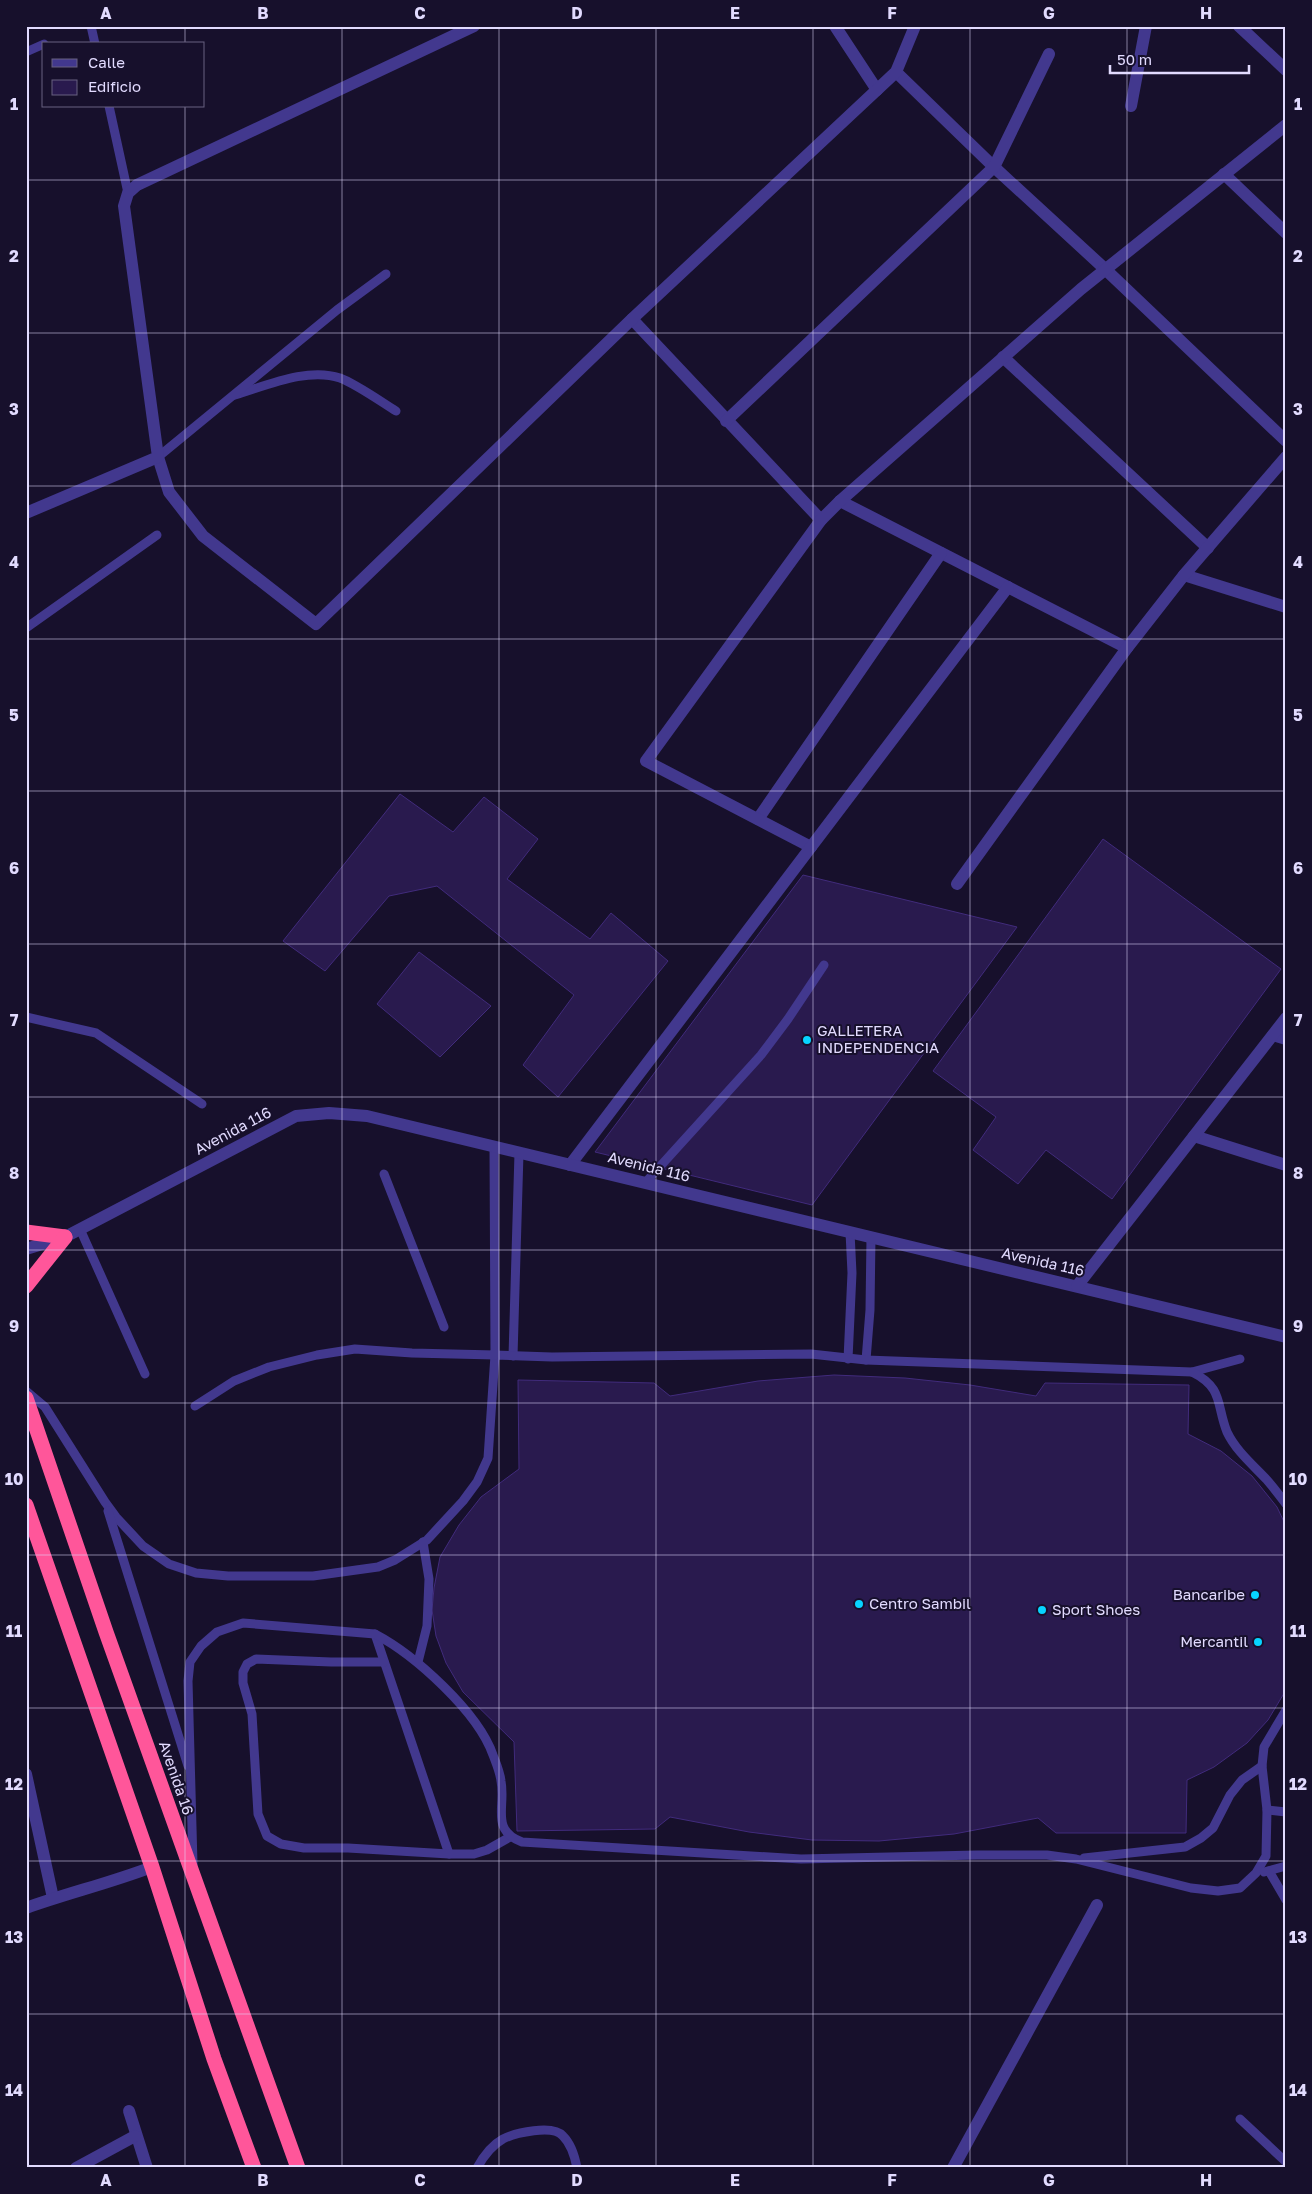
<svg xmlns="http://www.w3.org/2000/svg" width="1312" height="2194" font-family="'Golos Text',sans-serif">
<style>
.building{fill:#291a4e;stroke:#412b7c}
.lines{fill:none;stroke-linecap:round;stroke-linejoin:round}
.lane{stroke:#42388e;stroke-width:9}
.street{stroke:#42388e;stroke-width:12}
.highway{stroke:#ff569a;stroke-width:15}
.grid{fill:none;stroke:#e2dbff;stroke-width:1;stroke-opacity:0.55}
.poi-dot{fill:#07d4ff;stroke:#17102c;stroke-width:2}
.labels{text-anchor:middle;stroke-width:4;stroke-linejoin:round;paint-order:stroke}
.poi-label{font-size:15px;fill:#e2dbff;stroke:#17102c;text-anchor:start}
.street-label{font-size:15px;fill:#e2dbff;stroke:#17102c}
.neatline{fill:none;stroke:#e2dbff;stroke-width:2}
.grid-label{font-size:16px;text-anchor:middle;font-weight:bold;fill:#e2dbff}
</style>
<rect width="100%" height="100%" fill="#17102c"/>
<g class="building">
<path d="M400 794 453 832 484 797 538 839 507 879 590 939 611 913 668 961 558 1097 523 1065 574 995 437 886 389 896 325 971 283 941Z"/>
<path d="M1103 839 1281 969 1112 1199 1046 1150 1018 1184 973 1150 996 1117 933 1071Z"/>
<path d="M803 875 1017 927 812 1205 595 1152Z"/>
<path d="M419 952 491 1006 440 1057 377 1004Z"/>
<path d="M834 1375 905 1378 970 1385 1036 1396 1045 1383 1189 1385 1188 1434 1221 1451 1252 1476 1277 1507 1286 1526V1690L1268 1720 1247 1743 1214 1767 1187 1780 1186 1833H1056L1038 1818 954 1834 879 1841 812 1840 749 1832 670 1817 655 1829 517 1831 514 1742 463 1692 446 1663 436 1636 432 1610 434 1588 440 1557 459 1525 481 1497 519 1469 518 1380 654 1383 670 1396 758 1381Z"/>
</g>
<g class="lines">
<g class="lane">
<path d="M91 26 95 44"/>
<path d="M26 52 44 44"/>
<path d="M109 106 128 193"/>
<path d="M235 395C266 386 307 367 340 378 356 384 380 401 396 411"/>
<path d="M158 457 337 310 386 274"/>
<path d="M26 628 157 535"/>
<path d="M26 1017 96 1033 202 1104"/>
<path d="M384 1174 444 1327"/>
<path d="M645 1183 761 1055 788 1019 824 965"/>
<path d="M80 1229 145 1374"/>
<path d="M513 1356 519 1153"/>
<path d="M848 1359 852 1273 850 1232"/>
<path d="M866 1360 870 1310 871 1237"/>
<path d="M1192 1372 1240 1359"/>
<path d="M26 1391 45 1407 105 1502 116 1517 143 1546 169 1564 196 1573 228 1576H313L378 1567 395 1560 427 1540 463 1501 477 1482 488 1458 495 1355 552 1357 811 1354 866 1360 1192 1372C1224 1388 1216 1405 1227 1432 1236 1451 1253 1465 1267 1480 1274 1488 1280 1496 1286 1504"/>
<path d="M195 1406 234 1381 269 1367 317 1355 355 1349 412 1353 495 1355 494 1147"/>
<path d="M108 1511 188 1766"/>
<path d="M375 1634 449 1854"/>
<path d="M384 1662H331L256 1659 247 1664 243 1672V1683L252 1714 258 1814 267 1836 281 1844 304 1848H348L449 1854H474L487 1850 510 1837"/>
<path d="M418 1662 427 1626 429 1579 423 1542"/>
<path d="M1267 1810 1286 1812"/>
<path d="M1084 1858 1185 1847 1201 1838 1213 1828 1230 1795 1242 1780 1262 1766"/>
<path d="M193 1864 188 1681 190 1662 201 1646 217 1632 243 1623 375 1634C415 1655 478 1712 493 1755 496 1763 500 1772 501 1781 506 1807 490 1830 522 1842L801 1859 977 1855H1047L1076 1859 1191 1888 1218 1891 1240 1888 1256 1873 1266 1856 1267 1810 1262 1766 1264 1747 1286 1710"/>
<path d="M1269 1871 1286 1900"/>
<path d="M1264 1872 1286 1866"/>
<path d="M1240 2119 1286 2162"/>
<path d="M477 2168C483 2157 492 2145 503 2139 515 2133 553 2124 563 2136 571 2144 575 2157 577 2168"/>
</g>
<g class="street">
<path d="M835 26 877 90"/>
<path d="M1239 26 1286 70"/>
<path d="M896 72 994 167 1105 269 1286 441"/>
<path d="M1131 106 1146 26"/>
<path d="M1224 174 1286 233"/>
<path d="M632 319 821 520"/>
<path d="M1003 357 1208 548"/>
<path d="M726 421 994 167 1049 54"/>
<path d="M158 457 169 492 203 536 316 624 632 319 896 72 915 26"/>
<path d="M840 501 1127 648"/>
<path d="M26 513 158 457 124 206 128 193 137 185 474 26"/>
<path d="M1184 575 1286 607"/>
<path d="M758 819 941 553"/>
<path d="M811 847 646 761 821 520 840 501 1081 289 1286 125"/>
<path d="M957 884 1127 648 1184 575 1286 457"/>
<path d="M1273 1035 1286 1039"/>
<path d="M1194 1136 1286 1165"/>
<path d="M570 1165 1008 587"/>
<path d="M26 1249 65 1237 296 1116 329 1113 367 1116 1286 1337"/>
<path d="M1077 1286 1286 1018"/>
<path d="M26 1774 53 1898"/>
<path d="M26 1908C68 1893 110 1883 152 1867"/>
<path d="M129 2111 147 2168"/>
<path d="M76 2168 135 2136"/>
<path d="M953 2168 1097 1905"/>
</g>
<g class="highway">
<path d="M26 1232 65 1237"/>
<path d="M26 1286 65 1237"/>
<path d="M26 1398 106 1632 298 2168"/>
<path d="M26 1505 152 1867 214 2059 254 2168"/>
</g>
</g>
<path class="grid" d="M185 26V44M342 26V2168M499 26V2168M656 26V2168M813 26V2168M970 26V2168M1127 26V2168M185 106V2168M26 180H1286M26 333H1286M26 486H1286M26 639H1286M26 791H1286M26 944H1286M26 1097H1286M26 1250H1286M26 1403H1286M26 1555H1286M26 1708H1286M26 1861H1286M26 2014H1286"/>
<g class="poi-dot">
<circle cx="807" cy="1040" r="5"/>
<circle cx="1255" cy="1595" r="5"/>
<circle cx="859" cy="1604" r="5"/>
<circle cx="1042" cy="1610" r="5"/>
<circle cx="1258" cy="1642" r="5"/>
</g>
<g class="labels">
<g class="poi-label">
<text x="817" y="1036">GALLETERA<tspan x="817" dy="17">INDEPENDENCIA</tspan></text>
<text x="1245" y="1600" text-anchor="end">Bancaribe</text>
<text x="869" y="1609">Centro Sambil</text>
<text x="1052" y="1615">Sport Shoes</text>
<text x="1248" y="1647" text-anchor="end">Mercantil</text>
</g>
<g class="street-label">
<text transform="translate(233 1131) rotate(-28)" y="5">Avenida 116</text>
<text transform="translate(649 1167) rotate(14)" y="5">Avenida 116</text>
<text transform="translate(1043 1262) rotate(13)" y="5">Avenida 116</text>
<text transform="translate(176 1778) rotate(71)" y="5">Avenida 16</text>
</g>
</g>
<rect width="1312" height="2194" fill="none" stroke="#17102c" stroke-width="55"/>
<rect x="42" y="42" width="162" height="65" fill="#17102c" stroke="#686180"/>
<rect x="52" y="59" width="25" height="8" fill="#42388e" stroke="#686180"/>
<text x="88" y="68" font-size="15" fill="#e2dbff">Calle</text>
<rect x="52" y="80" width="25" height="15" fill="#291a4e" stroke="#686180"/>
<text x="88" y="92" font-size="15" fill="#e2dbff">Edificio</text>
<path d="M1110 65v8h139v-8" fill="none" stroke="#e2dbff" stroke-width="2.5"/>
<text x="1117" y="65" font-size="15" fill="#e2dbff" stroke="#17102c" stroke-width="4" paint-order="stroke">50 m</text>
<rect x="28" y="28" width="1256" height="2138" class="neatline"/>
<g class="grid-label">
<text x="106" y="19">A</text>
<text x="263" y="19">B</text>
<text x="420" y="19">C</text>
<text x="577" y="19">D</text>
<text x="735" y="19">E</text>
<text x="892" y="19">F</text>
<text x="1049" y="19">G</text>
<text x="1206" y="19">H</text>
<text x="14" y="110">1</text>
<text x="1298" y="110">1</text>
<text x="14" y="262">2</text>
<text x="1298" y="262">2</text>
<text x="14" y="415">3</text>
<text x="1298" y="415">3</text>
<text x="14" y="568">4</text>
<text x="1298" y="568">4</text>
<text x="14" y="721">5</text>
<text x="1298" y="721">5</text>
<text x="14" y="874">6</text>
<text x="1298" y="874">6</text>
<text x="14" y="1026">7</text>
<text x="1298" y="1026">7</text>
<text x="14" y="1179">8</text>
<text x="1298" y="1179">8</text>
<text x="14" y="1332">9</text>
<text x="1298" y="1332">9</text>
<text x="14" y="1485">10</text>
<text x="1298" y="1485">10</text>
<text x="14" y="1637">11</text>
<text x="1298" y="1637">11</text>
<text x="14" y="1790">12</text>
<text x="1298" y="1790">12</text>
<text x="14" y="1943">13</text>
<text x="1298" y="1943">13</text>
<text x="14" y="2096">14</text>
<text x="1298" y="2096">14</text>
<text x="106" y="2186">A</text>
<text x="263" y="2186">B</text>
<text x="420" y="2186">C</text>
<text x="577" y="2186">D</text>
<text x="735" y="2186">E</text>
<text x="892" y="2186">F</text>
<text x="1049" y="2186">G</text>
<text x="1206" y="2186">H</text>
</g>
</svg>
